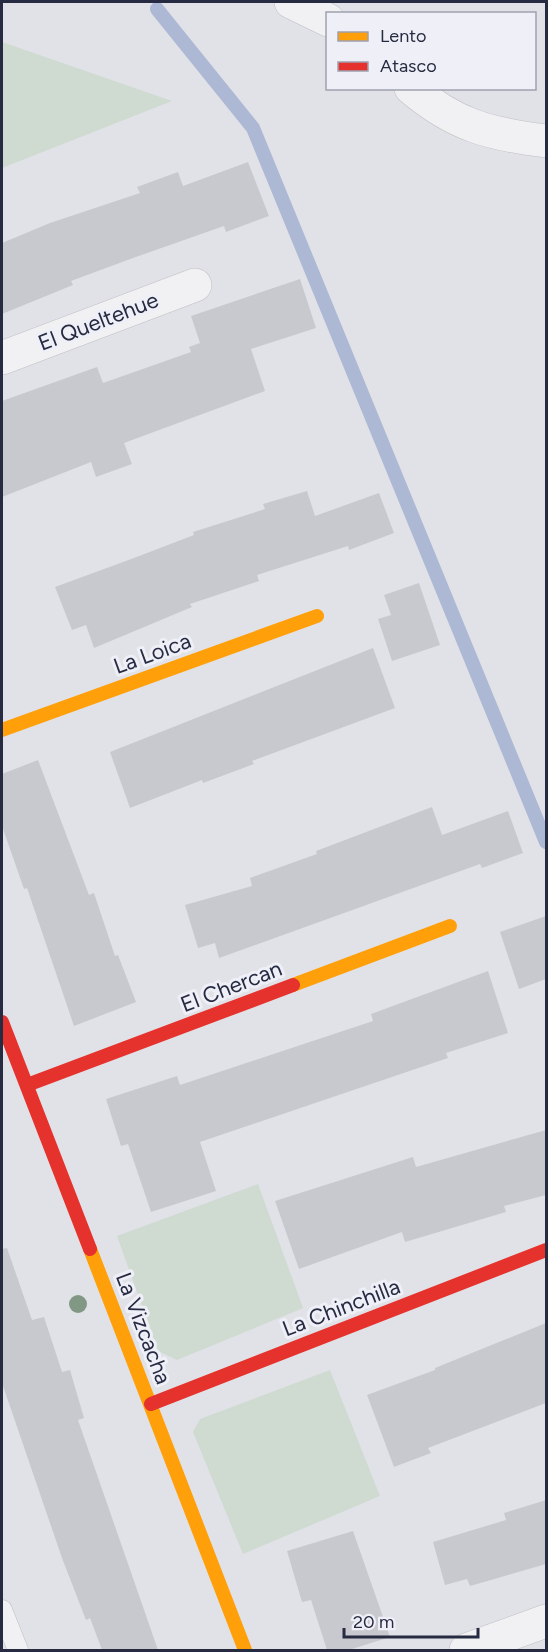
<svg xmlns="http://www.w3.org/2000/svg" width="548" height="1652" font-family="Figtree,sans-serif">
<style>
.green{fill:#cfdad1}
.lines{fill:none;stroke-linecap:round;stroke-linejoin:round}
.stream{stroke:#adb8d4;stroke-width:14}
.building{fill:#c8c9cf}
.lane-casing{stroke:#bebfc5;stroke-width:21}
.street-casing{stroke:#bebfc5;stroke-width:34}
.lane{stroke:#f1f1f3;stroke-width:20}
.street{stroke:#f1f1f3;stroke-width:33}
.slow{stroke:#ff9f0a;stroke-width:14}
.jam{stroke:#e5322d;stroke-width:14}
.tree{fill:#819984}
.labels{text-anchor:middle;stroke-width:6;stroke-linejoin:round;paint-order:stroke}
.street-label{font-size:22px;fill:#272b42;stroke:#eff0f7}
</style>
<rect width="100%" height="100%" fill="#e1e2e7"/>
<g class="green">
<path d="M2 42 172 101 2 168Z"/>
<path d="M258 1184 303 1308 177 1360 158 1351 117 1236Z"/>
<path d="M330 1370 380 1496 243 1554 193 1432 200 1419Z"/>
</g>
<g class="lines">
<path class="stream" d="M157 9 253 128 546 842"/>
</g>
<g class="building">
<path d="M248 162 269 216 226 232 224 226 133 258 71 281 73 285 2 314V243L50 223 140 193 137 187 178 172 183 186Z"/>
<path d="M300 279 316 328 251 349 265 391 124 443 132 464 96 477 91 462 2 497V401L97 367 103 383 191 352 189 347 200 343 191 316Z"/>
<path d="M307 491 315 516 379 493 394 533 349 550 348 546 257 575 259 581 190 604 192 607 94 648 86 625 72 630 55 587 134 558 194 535 193 532 265 509 263 504Z"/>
<path d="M419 583 440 645 392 661 378 619 391 615 384 595Z"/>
<path d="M373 648 395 708 252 761 254 764 203 783 202 780 130 808 110 752Z"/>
<path d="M38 760 89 895 94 893 115 956 118 955 136 1002 74 1026 27 888 24 889 2 826V774Z"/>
<path d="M432 807 442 835 508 811 523 853 482 868 480 864 219 958 215 943 198 948 185 905 252 886 250 878 317 854 316 851Z"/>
<path d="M546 916V979L519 989 500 932Z"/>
<path d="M488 971 508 1033 446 1053 448 1058 200 1142 216 1191 151 1212 128 1144 121 1146 106 1099 177 1076 180 1085 373 1021 371 1014Z"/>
<path d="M546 1130V1195L504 1206 506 1212 405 1242 402 1232 299 1269 275 1201 413 1157 416 1167Z"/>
<path d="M7 1248 32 1320 44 1317 62 1372 70 1370 84 1418 78 1420 158 1650H102L90 1618 86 1620 62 1558 2 1383V1249Z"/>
<path d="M546 1323V1403L428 1448 431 1453 394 1467 367 1395 435 1370V1368Z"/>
<path d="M546 1500V1564L470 1586 467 1579 445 1585 433 1542 506 1520 504 1513Z"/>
<path d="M353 1531 390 1637 349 1650H327L311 1600 302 1602 287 1551Z"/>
</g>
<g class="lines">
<g class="lane-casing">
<path id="lane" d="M2 1610 18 1650"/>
</g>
<g class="street-casing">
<g id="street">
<path d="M291 2 328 20"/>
<path d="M411 88C456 126 490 134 546 141"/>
<path d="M2 358 195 285"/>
<path d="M466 1650 546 1621"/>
</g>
</g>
<use href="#lane" class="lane"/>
<use href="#street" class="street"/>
<g class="slow">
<path d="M2 730 317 616"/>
<path d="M293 985 450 926"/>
<path d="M90 1249 245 1650"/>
</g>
<g class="jam">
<path d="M2 1022 90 1249"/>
<path d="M27 1085 293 985"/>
<path d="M151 1404 546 1250"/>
</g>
</g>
<circle class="tree" cx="78" cy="1304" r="9"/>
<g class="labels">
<g class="street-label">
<text transform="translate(98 321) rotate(-21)" y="8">El Queltehue</text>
<text transform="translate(152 653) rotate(-20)" y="8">La Loica</text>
<text transform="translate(231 986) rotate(-21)" y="8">El Chercan</text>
<text transform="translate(341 1307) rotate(-21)" y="8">La Chinchilla</text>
<text transform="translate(144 1328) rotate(69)" y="8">La Vizcacha</text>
</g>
</g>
<rect width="548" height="1652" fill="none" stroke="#272b42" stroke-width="6"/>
<rect x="326" y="12" width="210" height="78" fill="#eff0f7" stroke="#9fa1af" stroke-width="1.5"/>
<rect x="338" y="32" width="30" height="9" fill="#ff9f0a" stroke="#9fa1af" stroke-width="1.5"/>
<text x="380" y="42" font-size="18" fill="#272b42">Lento</text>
<rect x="338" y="62" width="30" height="9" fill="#e5322d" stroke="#9fa1af" stroke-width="1.5"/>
<text x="380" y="72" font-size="18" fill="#272b42">Atasco</text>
<path d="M344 1628v9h134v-9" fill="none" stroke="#272b42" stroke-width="3"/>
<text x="353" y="1628" font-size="18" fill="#272b42" stroke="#eff0f7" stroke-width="4.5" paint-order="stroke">20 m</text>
</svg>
